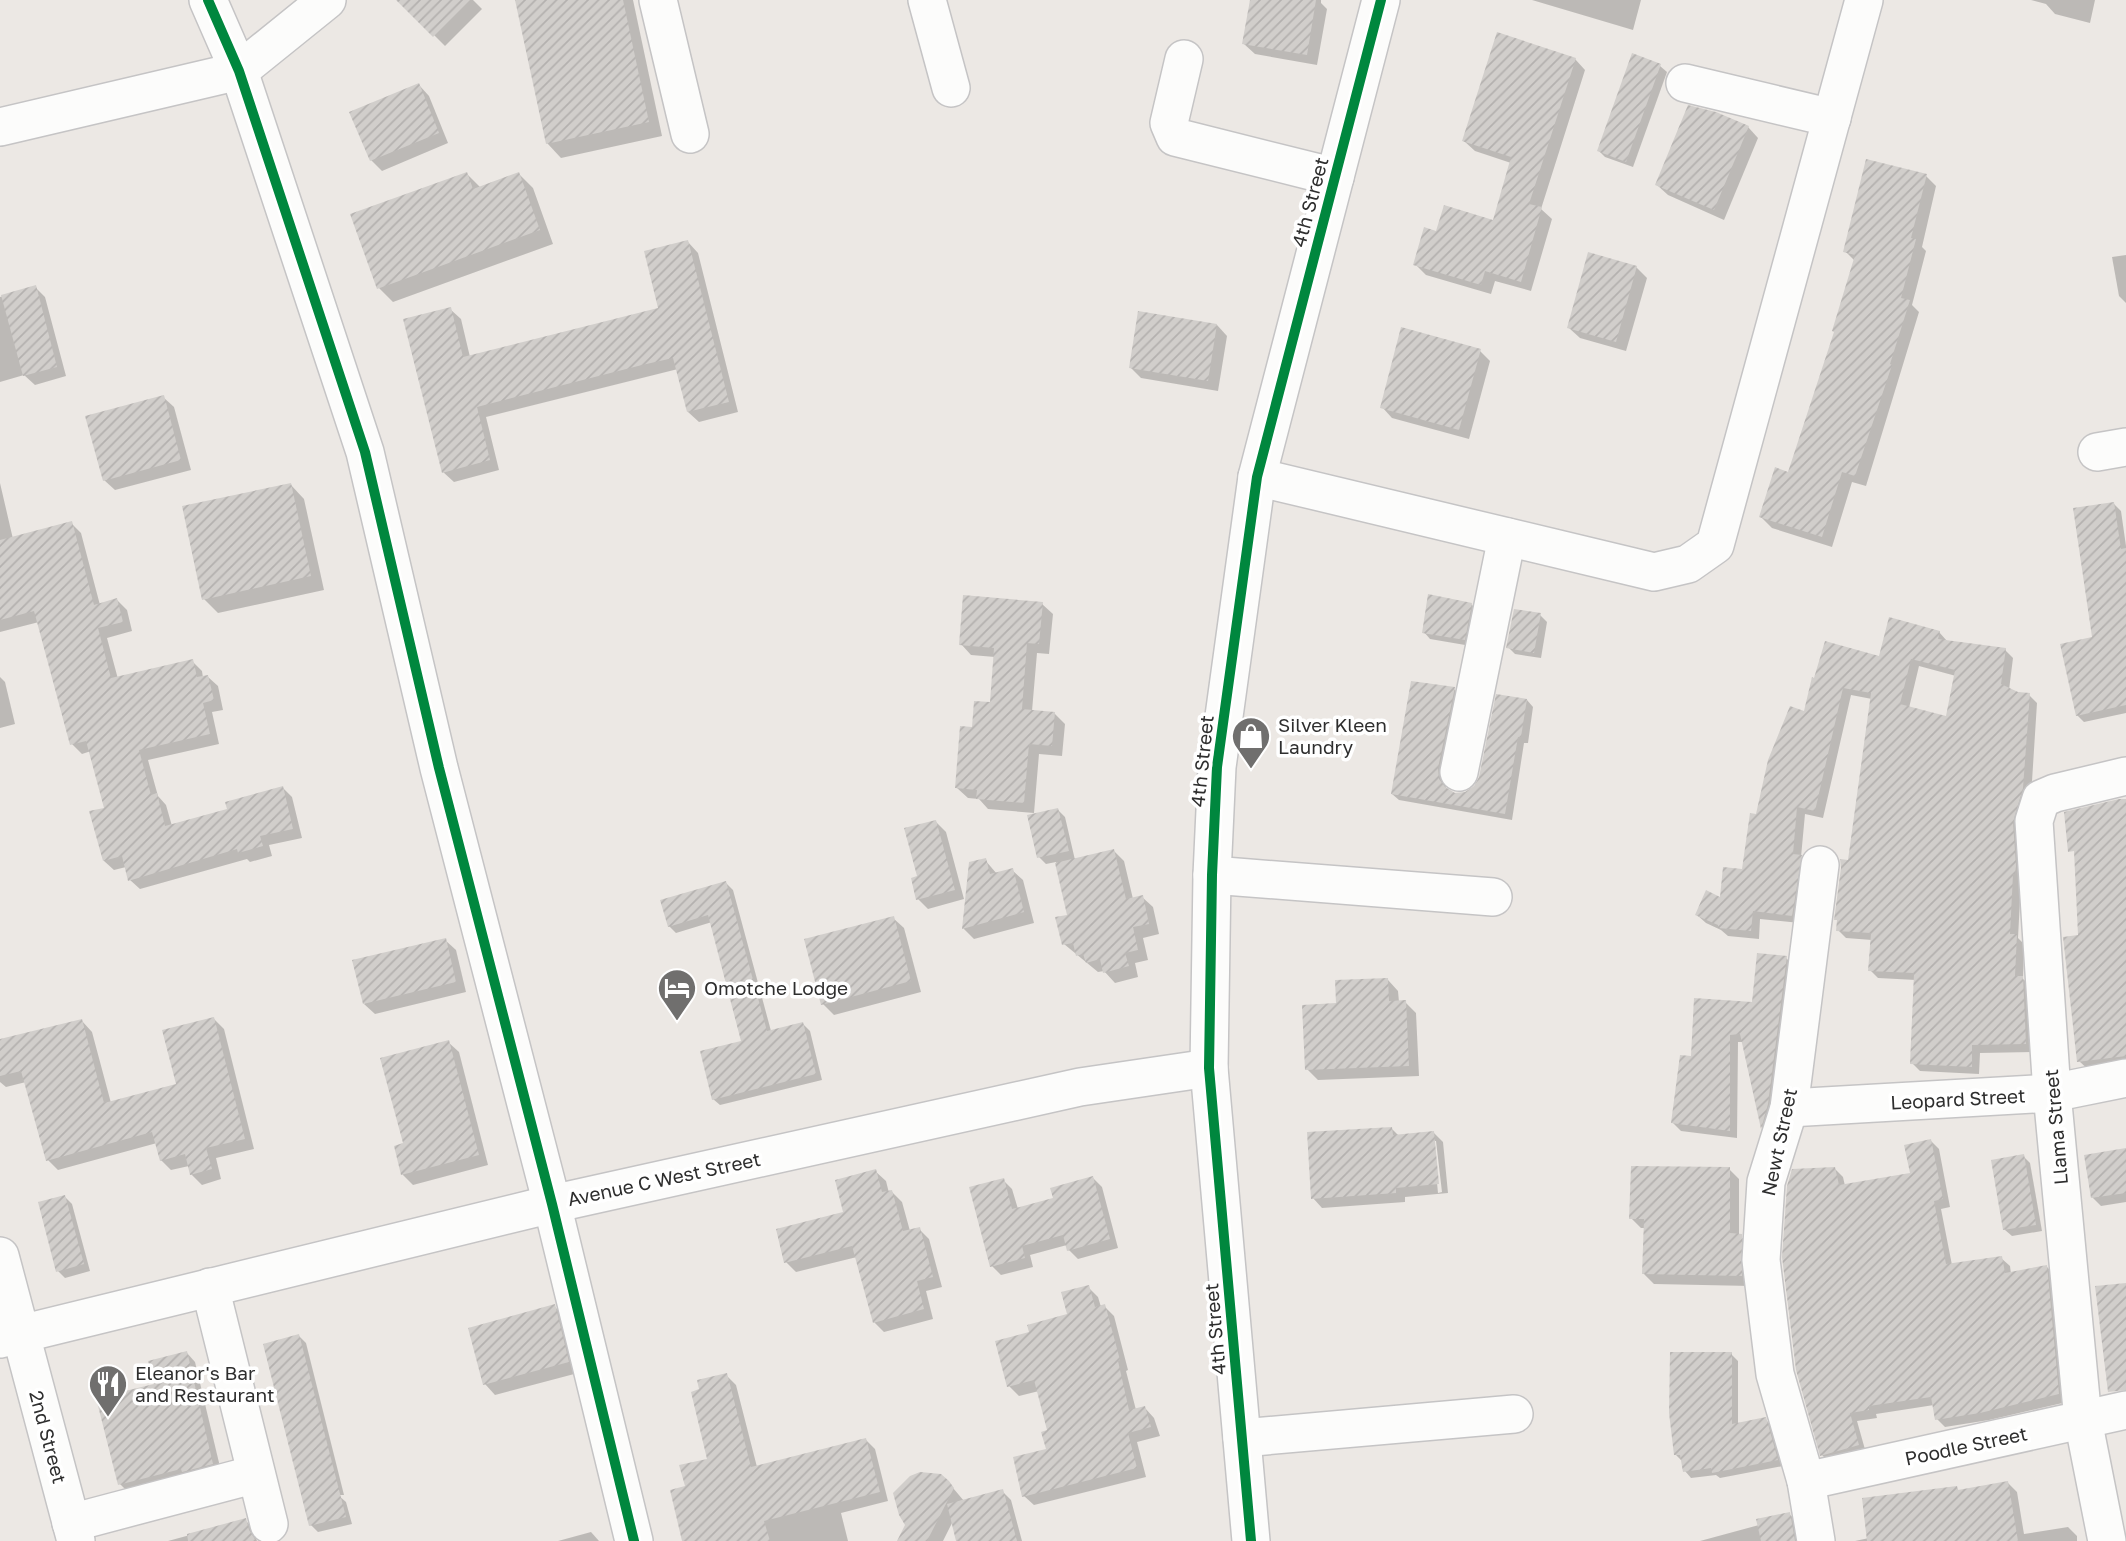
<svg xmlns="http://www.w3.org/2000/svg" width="2126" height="1541" font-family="'Golos Text',sans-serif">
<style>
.shadow{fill:#0003;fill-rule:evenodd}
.building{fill:url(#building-hatch);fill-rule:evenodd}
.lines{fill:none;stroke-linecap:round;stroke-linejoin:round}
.minor-casing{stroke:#c5c4c5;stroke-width:40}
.minor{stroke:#fcfcfb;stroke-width:37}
.cycleway-casing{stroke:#fff;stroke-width:15}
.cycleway{stroke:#00873e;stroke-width:10}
.labels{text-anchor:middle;stroke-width:7;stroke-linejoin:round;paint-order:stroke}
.street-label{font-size:19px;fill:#2e2e2e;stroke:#fff}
.poi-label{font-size:19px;fill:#2e2e2e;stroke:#fff;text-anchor:start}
</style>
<defs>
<pattern id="building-hatch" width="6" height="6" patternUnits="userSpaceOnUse" patternTransform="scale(1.75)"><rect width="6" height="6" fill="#d1cecb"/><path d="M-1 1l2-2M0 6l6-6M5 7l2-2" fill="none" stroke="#b4b1af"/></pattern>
</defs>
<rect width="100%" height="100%" fill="#ece8e4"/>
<g class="shadow">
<path d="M399 0H473L482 9 445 46Z"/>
<path d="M517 0H633L662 136 561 158 547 143Z"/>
<path d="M1251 0H1321V3L1327 9 1317 65 1255 54 1244 44Z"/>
<path d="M1532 0H1641L1633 30Z"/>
<path d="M2031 0H2095L2090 23 2055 14 2046 4Z"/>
<path d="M1575 59 1585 70 1541 209 1552 219 1531 291 1495 281 1491 294 1426 275 1415 264 1437 233 1494 222 1511 163 1475 151 1464 141Z"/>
<path d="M1660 66 1667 72 1633 167 1605 157 1599 151Z"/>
<path d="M419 85 429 96 448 143 382 171 371 160Z"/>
<path d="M1748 127 1758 138 1724 220 1668 195 1657 185Z"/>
<path d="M467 174 481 188 519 174 533 188 553 244 393 302 379 288Z"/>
<path d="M1926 176 1936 186 1922 247 1926 251 1912 305 1919 312 1866 486 1852 482 1832 547 1772 528 1761 517 1789 474 1836 332 1855 261 1845 251Z"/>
<path d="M688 242 698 253 738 412 699 422 688 412 678 369 486 417 499 470 454 482 443 472 450 309 461 319 470 357 660 309Z"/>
<path d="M2126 255V303L2119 296 2112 257Z"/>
<path d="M1636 267 1647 278 1626 351 1580 338 1569 328Z"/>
<path d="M35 287 45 297 66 376 35 385 24 375 0 382V297Z"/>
<path d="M1217 325 1227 336 1218 391 1141 378 1131 368Z"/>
<path d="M1480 351 1490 361 1469 439 1392 418 1382 407Z"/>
<path d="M163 397 174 407 191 470 115 490 104 480Z"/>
<path d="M0 483 13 539 71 523 81 533 100 605 117 600 127 610 132 631 107 638 118 679 192 661 202 671 203 678 208 677 218 686 223 710 212 712 219 744 148 760 158 796 166 805 172 826 229 811 282 787 292 797 302 838 269 845 272 856 250 862 247 859 140 889 130 880 126 867 114 870 104 861 106 809 91 751 82 754 72 744 39 622 0 632Z"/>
<path d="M290 484 304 499 324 590 218 613 204 599Z"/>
<path d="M2114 504 2121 511 2126 546V713L2084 722 2077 715 2094 638Z"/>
<path d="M1042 604 1053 614 1049 654 1037 653 1032 711 1054 713 1065 724 1062 756 1039 754 1034 813 988 809 979 799 968 798 957 788 974 729 991 704 995 657 971 655 961 644Z"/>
<path d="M1471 604 1478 611 1471 646 1430 639 1424 632Z"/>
<path d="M1540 615 1547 622 1541 658 1515 654 1508 647Z"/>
<path d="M1939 632 1947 641 2005 650 2013 658 2009 690 2029 695 2037 703 2031 797 2021 881 2018 938 2024 944 2023 979 2031 986 2033 1052 1980 1053 1979 1074 1920 1071 1912 1063 1916 980 1878 978 1870 970 1872 940 1846 938 1838 930 1839 922 1836 919 1849 862 1872 699 1851 695 1823 818 1805 814 1801 857 1809 865 1800 923 1760 919 1759 939 1728 936 1721 930 1706 923 1697 915 1722 899 1744 871 1757 816 1805 713 1880 658ZM1919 666 1956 676 1948 718 1909 708Z"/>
<path d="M0 677 5 682 15 724 0 728Z"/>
<path d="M1454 689 1461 696 1444 776 1446 788 1455 794H1466L1476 788 1527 700 1533 707 1528 743H1524L1512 820 1399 800 1392 794Z"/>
<path d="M1058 810 1065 817 1075 860 1114 851 1124 861 1133 899 1142 897 1153 907 1159 934 1143 938 1148 960 1135 963 1138 977 1115 983 1104 971 1098 972 1064 944 1069 916 1056 862 1046 864 1039 857Z"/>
<path d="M936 822 946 832 964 899 928 909 918 899 919 877Z"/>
<path d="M985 860 997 874 1012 870 1023 880 1034 923 974 939 963 928Z"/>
<path d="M2126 863V1069L2092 1073 2079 1061 2080 936Z"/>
<path d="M726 883 733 890 771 1031 803 1024 810 1031 822 1080 720 1105 713 1099 743 1042 712 922 676 933 669 926Z"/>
<path d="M893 918 904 928 921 992 834 1015 823 1004Z"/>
<path d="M445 940 456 950 466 992 375 1014 364 1004Z"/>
<path d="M1786 958 1794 966 1769 1135 1762 1128 1743 1042H1738L1737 1138 1681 1131 1673 1123 1692 1058 1754 1003Z"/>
<path d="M1388 980 1398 991 1399 1002H1405L1416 1013 1419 1076 1318 1080 1307 1069 1338 1005Z"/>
<path d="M214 1019 224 1029 254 1149 216 1158 221 1179 202 1185 191 1174 189 1166 171 1170 161 1160 157 1143 58 1170 48 1160 26 1082 6 1087 0 1082V1041L82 1021 92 1032 111 1103 178 1085Z"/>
<path d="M448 1042 459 1052 488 1165 413 1185 402 1174 405 1145Z"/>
<path d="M1391 1128 1399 1136 1433 1132 1443 1142 1448 1193 1405 1197V1202L1322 1208 1313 1198ZM1433 1141H1436L1442 1192 1438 1193Z"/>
<path d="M1931 1141 1939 1149 1950 1207 1941 1209 1952 1265 2001 1258 2010 1266 2011 1274 2047 1267 2055 1275 2067 1402 1989 1420 1945 1427 1937 1419 1934 1405 1876 1414 1877 1418 1857 1421 1866 1453 1830 1463 1822 1455 1835 1169 1843 1177 1845 1186 1912 1175Z"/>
<path d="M2126 1150V1202L2101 1206 2092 1197Z"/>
<path d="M2023 1156 2030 1163 2042 1231 2012 1236 2005 1230Z"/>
<path d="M1729 1169 1739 1179V1235L1751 1246V1286L1654 1284 1644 1274 1645 1228H1641L1631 1218Z"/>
<path d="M875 1171 886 1181 889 1193 892 1192 902 1202 910 1231 919 1229 929 1239 942 1287 926 1291 933 1319 884 1332 874 1322 857 1257 796 1272 786 1262 845 1214Z"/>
<path d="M1093 1178 1102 1187 1118 1248 1078 1259 1069 1250 1067 1245 1030 1255 1033 1267 1001 1275 992 1266 1003 1180 1012 1189 1018 1209 1055 1199Z"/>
<path d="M65 1197 72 1204 90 1271 65 1278 58 1271Z"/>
<path d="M1088 1287 1098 1297 1101 1307 1104 1306 1114 1316 1128 1370 1126 1371 1136 1410 1145 1408 1154 1418 1160 1436 1137 1442 1146 1477 1034 1505 1024 1496 1048 1450 1049 1432 1039 1391 1019 1396 1009 1386 1031 1333 1069 1316Z"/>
<path d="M554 1306 565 1317 578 1373 495 1395 485 1384Z"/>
<path d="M299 1336 306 1343 344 1495H338L346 1502 352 1524 318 1532 311 1525Z"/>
<path d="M187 1353 195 1362 221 1471 128 1492 120 1484 156 1386Z"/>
<path d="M1731 1354 1738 1361V1424L1765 1419 1772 1426 1783 1466 1720 1478 1716 1475 1691 1478 1685 1471 1683 1462 1676 1455Z"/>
<path d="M726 1375 736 1385 757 1467 866 1440 875 1449 888 1501 841 1513 848 1541H699L687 1487 709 1460Z"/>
<path d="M948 1482 964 1501 1002 1491 1011 1500 1022 1541H958L953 1521 943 1541H905Z"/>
<path d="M2008 1483 2017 1492 2024 1534 2068 1527 2077 1536V1541H1855L1869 1538 1957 1488 1959 1491Z"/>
<path d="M1789 1514 1796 1520 1799 1541H1700L1759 1525Z"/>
<path d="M245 1520 251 1526 257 1541H168Z"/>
<path d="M591 1532 599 1541H558Z"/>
</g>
<g class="building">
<path d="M396 0H470L433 37Z"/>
<path d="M515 0H623L649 122 546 144Z"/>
<path d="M1250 0H1316L1307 55 1242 44Z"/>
<path d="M1497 32 1576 58 1529 204 1542 207 1521 282 1485 271 1481 285 1413 265 1424 227 1436 231 1444 205 1493 220 1511 157 1462 141Z"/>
<path d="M1632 53 1661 64 1626 162 1597 151Z"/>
<path d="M419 83 439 133 370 161 349 112Z"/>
<path d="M1688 105 1716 112 1749 126 1714 210 1655 185Z"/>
<path d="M1866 159 1927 174 1911 238 1916 239 1901 298 1910 300 1890 364 1892 365 1855 476 1842 472 1822 537 1759 517 1775 467 1788 472 1834 332 1832 331 1855 255 1843 252Z"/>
<path d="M467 172 473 189 519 172 540 230 377 289 350 214Z"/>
<path d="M688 240 729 402 687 412 673 358 642 365 477 407 490 460 442 473 403 319 451 307 463 357 658 308 644 251Z"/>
<path d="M1588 252 1637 266 1616 342 1567 328Z"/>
<path d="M36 285 57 367 23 376 1 295Z"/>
<path d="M1138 311 1217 324 1208 381 1129 368Z"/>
<path d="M1401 327 1481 349 1459 430 1380 408Z"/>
<path d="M164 395 181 460 103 481 85 416Z"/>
<path d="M291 483 311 576 202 600 182 506Z"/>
<path d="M2114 502 2121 549 2126 548V705L2076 716 2060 644 2092 637 2073 508Z"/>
<path d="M72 521 94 605 117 598 123 622 98 628 111 678 193 659 197 677 208 675 214 700 203 703 210 734 139 750 151 795 157 793 165 826 227 809 225 802 283 786 293 829 260 836 263 846 238 853 237 849 128 881 122 856 103 861 89 811 104 808 86 741 70 745 34 611 0 620V540Z"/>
<path d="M1428 594 1472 603 1465 640 1422 633Z"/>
<path d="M963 595 1043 602 1039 644 1027 643 1022 709 1055 712 1052 746 1029 744 1024 803 976 799 977 790 955 788 960 726 972 727 974 701 990 702 994 648 959 645Z"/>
<path d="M1514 609 1541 613 1534 653 1506 648Z"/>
<path d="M1889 617 1940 631 1938 639 2006 648 2001 684 2018 692 2030 693 2023 788 2013 822 2016 866 2015 874H2013L2010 934H2017L2015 976H2023L2026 1044 1972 1045V1067L1910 1064 1914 973 1868 971 1871 933 1836 931 1837 920H1834L1841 868 1840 859 1848 860 1871 693 1843 688 1815 811 1797 807 1793 854 1802 855 1792 916 1753 911 1751 931 1718 928V925L1695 915 1706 890 1720 897 1723 867 1742 869 1750 813 1756 814 1768 760 1790 706 1804 711 1812 677 1814 678 1825 641 1879 656ZM1911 659 1955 670 1946 716 1900 704Z"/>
<path d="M1411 681 1455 687 1438 768 1439 779 1445 787 1455 793 1465 792 1474 786 1479 777 1496 694 1527 699 1521 737H1518L1505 814 1391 794Z"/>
<path d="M2119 799H2126V1056L2077 1062 2063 937 2078 935 2074 851 2068 852 2064 812Z"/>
<path d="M1058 808 1069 851 1037 858 1027 815Z"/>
<path d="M936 820 955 890 916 900 911 878 917 876 904 828Z"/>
<path d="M1114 849 1126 899 1143 895 1149 924 1133 927 1138 950 1125 953 1129 966 1103 973 1100 959 1086 963 1083 954 1076 956 1073 943 1062 945 1055 917 1067 915 1055 863Z"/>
<path d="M986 858 990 874 1013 868 1024 912 962 929 969 862Z"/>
<path d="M726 881 767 1031 803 1022 816 1074 712 1100 700 1051 741 1041 708 915 668 927 660 900Z"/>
<path d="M894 916 911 981 821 1005 804 939Z"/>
<path d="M446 938 456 982 363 1004 352 960Z"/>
<path d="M1757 953 1787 956 1768 1104 1761 1129 1740 1034 1730 1035V1131L1671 1123 1680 1055 1691 1056 1694 998 1752 1002Z"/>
<path d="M1388 978 1389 1001 1406 1000 1409 1066 1305 1070 1302 1005 1336 1003 1335 980Z"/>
<path d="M214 1017 245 1139 206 1148 212 1169 190 1175 185 1154 160 1161 152 1132 46 1161 21 1071 0 1076V1039L82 1019 104 1103 176 1084 162 1030Z"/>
<path d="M449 1040 479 1155 401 1175 394 1146 403 1143 380 1058Z"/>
<path d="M1392 1127 1393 1135 1434 1131 1439 1184 1396 1188V1193L1311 1199 1307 1132Z"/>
<path d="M1931 1139 1943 1199 1934 1201 1946 1264 2002 1256 2005 1273 2047 1265 2059 1394 1980 1413 1935 1420 1931 1397 1869 1406V1410L1850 1413 1859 1445 1820 1456 1796 1370 1782 1257 1787 1186 1792 1169 1835 1167 1839 1185 1910 1173 1904 1145Z"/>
<path d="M2126 1148V1193L2091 1198 2084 1155Z"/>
<path d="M2024 1154 2036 1225 2003 1230 1991 1160Z"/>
<path d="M1631 1166 1730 1167V1233L1742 1234V1276L1642 1274 1644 1219H1629Z"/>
<path d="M876 1169 882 1192 892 1190 903 1231 920 1227 933 1277 917 1281 924 1309 873 1323 852 1246 784 1263 776 1229 843 1212 835 1180Z"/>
<path d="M1093 1176 1110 1239 1067 1251 1063 1235 1022 1246 1025 1258 990 1267 969 1187 1004 1178 1012 1209 1053 1198 1050 1188Z"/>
<path d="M65 1195 84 1264 56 1272 38 1202Z"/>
<path d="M2126 1283V1390L2108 1392 2095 1286Z"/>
<path d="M1089 1285 1095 1307 1105 1304 1120 1360 1118 1361 1129 1410 1145 1406 1151 1427 1128 1433 1137 1468 1022 1497 1013 1457 1046 1449 1041 1432 1047 1430 1034 1380 1007 1387 995 1341 1029 1332 1027 1325 1067 1314 1061 1292Z"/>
<path d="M555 1304 569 1362 483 1385 468 1328Z"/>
<path d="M299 1334 346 1517 309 1526 263 1344Z"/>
<path d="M187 1351 213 1464 182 1472 181 1469 118 1485 96 1398 154 1384 148 1361Z"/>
<path d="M1670 1352H1732V1424L1766 1417 1778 1460 1712 1473 1711 1468 1683 1472 1680 1455H1674L1669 1413Z"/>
<path d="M727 1373 751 1467 866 1438 880 1492 764 1521 770 1541H682L670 1490 685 1486 679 1465 707 1459 691 1392 699 1389 697 1380Z"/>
<path d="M920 1472 941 1474 949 1481 954 1488 927 1541H897L905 1525 899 1515 893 1493 910 1476Z"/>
<path d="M2008 1481 2018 1541H1867L1862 1498 1957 1486 1958 1490Z"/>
<path d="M1003 1489 1017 1541H956L947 1504Z"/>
<path d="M1790 1512 1795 1541H1761L1756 1519Z"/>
<path d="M246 1518 249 1530 256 1541H188L187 1534Z"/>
</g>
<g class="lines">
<g class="minor-casing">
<g id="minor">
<path d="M208 0 239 71 365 452 439 768 552 1204 634 1541"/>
<path d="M658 0 690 134"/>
<path d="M927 0 951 88"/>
<path d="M1184 59 1169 123 1175 137 1335 177"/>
<path d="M1685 83 1832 118"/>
<path d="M0 127 239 71 327 0"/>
<path d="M2097 452 2126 447"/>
<path d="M1257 477 1654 572 1688 564 1715 545 1864 0"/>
<path d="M1459 772 1507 537"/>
<path d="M1212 875 1493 897"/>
<path d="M1789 1108 2052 1093 2126 1078"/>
<path d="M0 1256 76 1541"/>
<path d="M210 1287 269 1524"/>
<path d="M0 1339 552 1204 1080 1087 1209 1068"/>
<path d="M1242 1438 1514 1414"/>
<path d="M1806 1481 2126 1410"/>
<path d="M71 1523 256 1474"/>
<path d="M1251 1541 1209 1068 1212 875 1217 767 1257 477 1381 0"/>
<path d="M1816 1541 1806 1481 1775 1374 1761 1260 1766 1182 1789 1108 1820 865"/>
<path d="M2107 1541 2083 1420 2052 1093 2034 821 2041 799 2055 793 2126 776"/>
</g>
</g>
<use href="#minor" class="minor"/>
<g class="cycleway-casing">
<g id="cycleway">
<path d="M208 0 239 71 365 452 439 768 552 1204 634 1541"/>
<path d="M1251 1541 1209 1068 1212 875 1217 767 1257 477 1381 0"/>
</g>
</g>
<use href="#cycleway" class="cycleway"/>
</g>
<defs>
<g id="shop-pin" transform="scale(2.0125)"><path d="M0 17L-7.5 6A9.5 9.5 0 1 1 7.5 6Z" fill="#706f6e" stroke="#fff"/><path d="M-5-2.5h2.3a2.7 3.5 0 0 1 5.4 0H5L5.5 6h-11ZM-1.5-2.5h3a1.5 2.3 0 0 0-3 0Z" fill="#fff"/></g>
<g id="hotel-pin" transform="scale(2.0125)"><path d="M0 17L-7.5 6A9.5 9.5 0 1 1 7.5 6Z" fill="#706f6e" stroke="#fff"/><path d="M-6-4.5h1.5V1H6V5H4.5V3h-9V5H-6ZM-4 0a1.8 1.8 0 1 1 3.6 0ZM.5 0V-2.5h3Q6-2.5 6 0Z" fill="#fff"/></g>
<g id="restaurant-pin" transform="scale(2.0125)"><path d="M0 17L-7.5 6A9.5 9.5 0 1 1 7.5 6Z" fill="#706f6e" stroke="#fff"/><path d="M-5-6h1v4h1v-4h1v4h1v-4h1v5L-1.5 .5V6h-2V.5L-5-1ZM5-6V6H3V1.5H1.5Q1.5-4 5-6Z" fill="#fff"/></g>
</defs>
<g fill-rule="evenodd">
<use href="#shop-pin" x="1251" y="736"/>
<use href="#hotel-pin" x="677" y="988"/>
<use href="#restaurant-pin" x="108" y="1384"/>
</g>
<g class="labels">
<g class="street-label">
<text transform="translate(1310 202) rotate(-75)" y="7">4th Street</text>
<text transform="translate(1202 761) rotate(-84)" y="7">4th Street</text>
<text transform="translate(1958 1099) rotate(-3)" y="7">Leopard Street</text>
<text transform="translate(2056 1127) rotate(-95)" y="7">Llama Street</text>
<text transform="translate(1779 1142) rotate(-78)" y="7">Newt Street</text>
<text transform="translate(664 1179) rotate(-12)" y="7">Avenue C West Street</text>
<text transform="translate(1215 1329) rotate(-95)" y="7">4th Street</text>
<text transform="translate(48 1437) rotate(75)" y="7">2nd Street</text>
<text transform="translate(1966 1446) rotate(-12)" y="7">Poodle Street</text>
</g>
<g class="poi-label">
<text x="1278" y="732">Silver Kleen<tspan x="1278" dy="22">Laundry</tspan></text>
<text x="704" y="995">Omotche Lodge</text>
<text x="135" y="1380">Eleanor's Bar<tspan x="135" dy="22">and Restaurant</tspan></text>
</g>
</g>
</svg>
